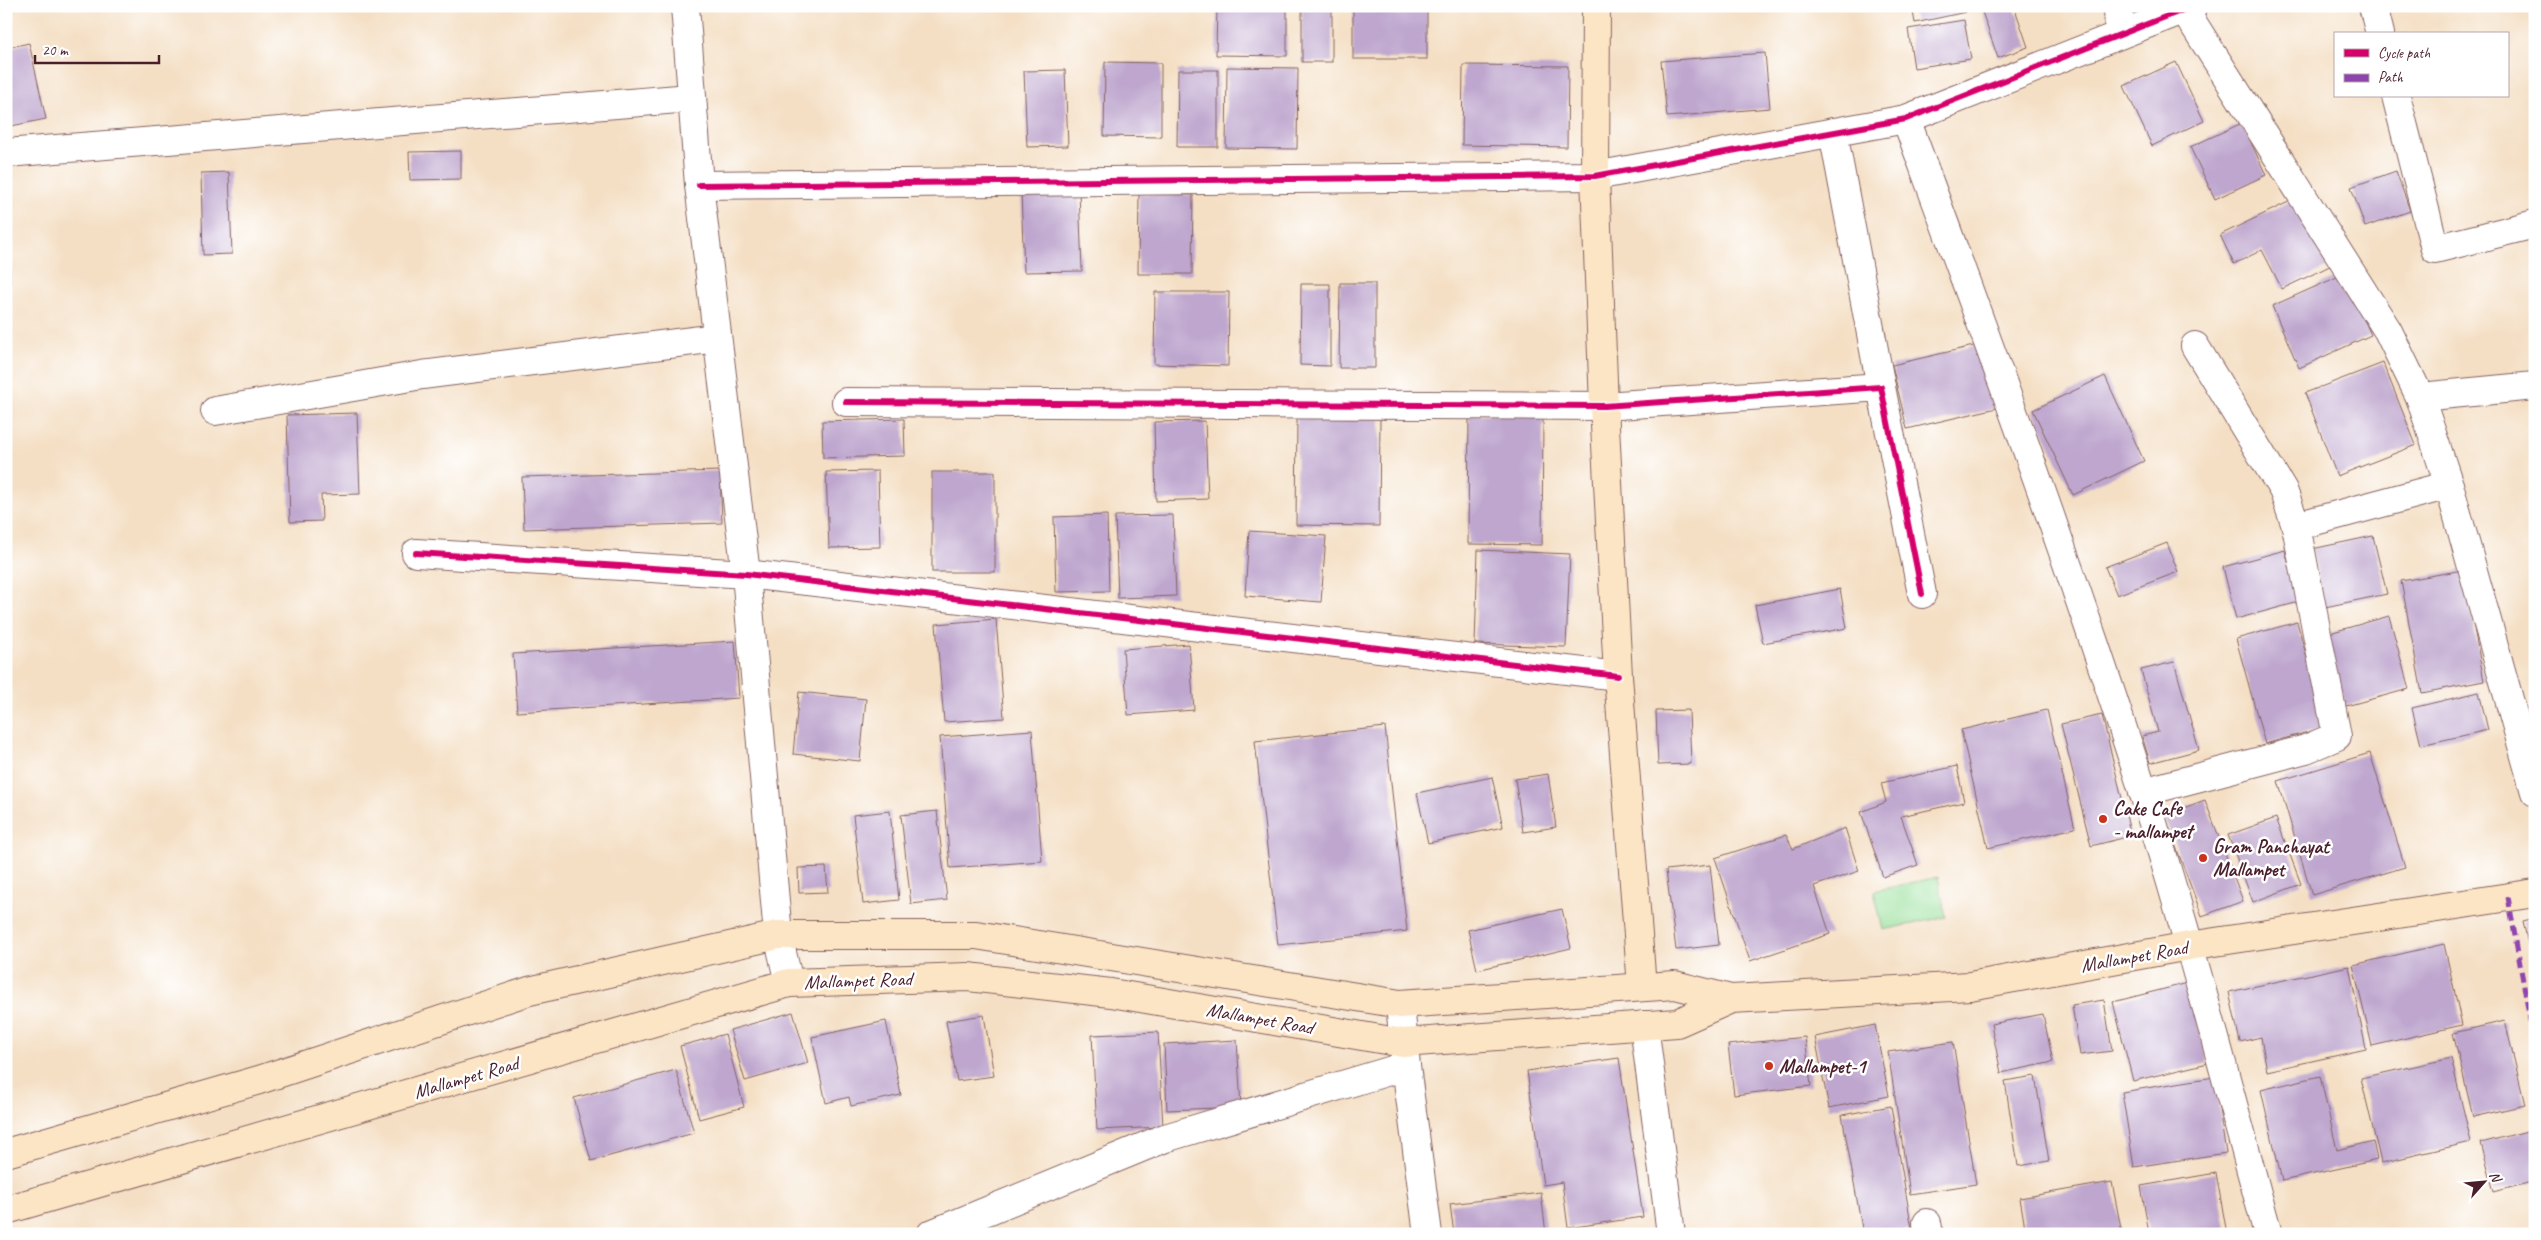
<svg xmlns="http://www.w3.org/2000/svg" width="2541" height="1240" font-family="Caveat,sans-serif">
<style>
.green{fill:#96df99;stroke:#707f62}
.building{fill:#bea6ce}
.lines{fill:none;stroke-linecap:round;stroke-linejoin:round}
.street-casing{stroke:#866261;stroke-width:30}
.secondary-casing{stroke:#866261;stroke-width:30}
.street{stroke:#fff;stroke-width:28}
.secondary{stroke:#fce5c4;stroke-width:28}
.quiet{stroke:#8e44ad;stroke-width:5;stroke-dasharray:10 5;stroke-linecap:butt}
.cycleway-casing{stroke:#fff;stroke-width:9}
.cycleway{stroke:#d6006c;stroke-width:6}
.poi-dot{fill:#c8321e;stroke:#fff;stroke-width:2}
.labels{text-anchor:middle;stroke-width:5;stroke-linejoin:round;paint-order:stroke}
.poi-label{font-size:20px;font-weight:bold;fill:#4a1f2b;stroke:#fff;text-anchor:start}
.street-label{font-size:20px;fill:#4a1f2b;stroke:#fff}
</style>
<rect width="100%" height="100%" fill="#fff"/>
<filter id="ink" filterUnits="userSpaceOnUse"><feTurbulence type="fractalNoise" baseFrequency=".02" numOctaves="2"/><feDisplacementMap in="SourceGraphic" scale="10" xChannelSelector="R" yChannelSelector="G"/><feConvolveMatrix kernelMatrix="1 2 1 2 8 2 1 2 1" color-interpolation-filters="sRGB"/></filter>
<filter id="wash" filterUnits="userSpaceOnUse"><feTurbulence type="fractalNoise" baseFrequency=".0096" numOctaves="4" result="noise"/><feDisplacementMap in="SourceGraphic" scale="20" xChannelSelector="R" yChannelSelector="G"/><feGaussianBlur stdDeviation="1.12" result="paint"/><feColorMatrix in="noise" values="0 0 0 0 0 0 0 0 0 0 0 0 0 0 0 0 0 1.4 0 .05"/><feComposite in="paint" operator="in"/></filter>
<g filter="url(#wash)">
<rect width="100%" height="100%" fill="#f4dfc4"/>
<path class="green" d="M1938 877 1946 917 1883 930 1874 891Z"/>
<g id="blocks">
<g class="building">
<path d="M1217 6H1287V56L1216 55Z"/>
<rect x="1302" y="6" width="30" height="56"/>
<rect x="1353" y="6" width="74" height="53"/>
<path d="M1912 6H1964L1966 12 1915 23Z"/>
<path d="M1980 6H2014L2028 47 1998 58Z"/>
<path d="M1964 20 1971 59 1914 68 1908 29Z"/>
<path d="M29 43 46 119 6 127V48Z"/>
<path d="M1765 53 1770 108 1667 117 1661 61Z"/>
<path d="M1105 62 1161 63V137L1104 136Z"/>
<path d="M2176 62 2204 121 2152 146 2124 86Z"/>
<path d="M1463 65 1568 66 1567 147 1462 145Z"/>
<path d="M1227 67 1298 68 1297 149 1226 148Z"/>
<path d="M1065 70 1068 146 1027 147 1024 71Z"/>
<path d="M1178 70H1218V147H1177Z"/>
<path d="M2242 123 2266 175 2215 199 2190 147Z"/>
<path d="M461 151V179L410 180 409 152Z"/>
<path d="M2396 171 2410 211 2365 227 2351 187Z"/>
<path d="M229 172 232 254 203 255 201 173Z"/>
<path d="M1079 191 1082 271 1024 272 1021 192Z"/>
<path d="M1139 194 1193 195 1192 274H1138Z"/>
<path d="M2301 196 2334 264 2282 289 2262 250 2234 264 2220 235Z"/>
<rect x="6" y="262" width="4" height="43"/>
<path d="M2344 274 2371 335 2299 368 2272 306Z"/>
<path d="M1340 283H1375V368H1339Z"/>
<path d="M1301 284H1330V366L1300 365Z"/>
<path d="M1155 292H1229L1228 366 1154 364Z"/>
<path d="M1982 344 1997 408 1907 429 1892 365Z"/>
<path d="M2383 363 2416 445 2337 476 2305 393Z"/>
<path d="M2105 376 2144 461 2073 495 2033 410Z"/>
<path d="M357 413 360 494 321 495 322 521 290 522 287 415Z"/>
<path d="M1469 414 1543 415 1542 545 1468 544Z"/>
<path d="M1297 418 1380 419 1379 526 1296 525Z"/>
<path d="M904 419 905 456 823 458 822 421Z"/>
<path d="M1205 421 1208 499 1156 501 1154 422Z"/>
<path d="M720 471 722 523 524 529 522 477Z"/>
<path d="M878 471 880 547 829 548 826 472Z"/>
<rect x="932" y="472" width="63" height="100"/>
<path d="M1107 515 1109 591 1056 592 1054 517Z"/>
<path d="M1173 515 1176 596 1118 598 1115 516Z"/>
<path d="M1249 531 1326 536 1321 602 1245 596Z"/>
<path d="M2373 536 2387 594 2325 607 2312 549Z"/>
<path d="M2167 543 2178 572 2117 595 2105 567Z"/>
<path d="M1478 550 1570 554 1566 647 1475 644Z"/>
<path d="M2285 550 2299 602 2236 619 2223 567Z"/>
<path d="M2463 570 2484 681 2422 693 2401 581Z"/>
<path d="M1840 589 1847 628 1763 643 1755 605Z"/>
<path d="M2389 616 2409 689 2346 706 2326 634Z"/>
<path d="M996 619 1004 718 944 722 936 624Z"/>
<path d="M2297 622 2326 727 2265 744 2236 639Z"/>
<path d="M735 641 739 698 517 712 513 654Z"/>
<path d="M1189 644 1194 710 1128 715 1123 649Z"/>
<path d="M2174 662 2199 750 2150 763 2142 736 2158 732 2141 670Z"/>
<path d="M799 692 866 699 860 761 793 754Z"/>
<path d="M2479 692 2488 730 2421 745 2412 708Z"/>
<path d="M1689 710 1691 764 1658 765 1656 711Z"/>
<path d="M2047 710 2075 828 1988 848 1961 730Z"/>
<path d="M2102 715 2131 836 2091 846 2061 724Z"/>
<path d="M1385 727 1407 931 1278 945 1255 741Z"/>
<path d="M1032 730 1042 861 950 868 940 737Z"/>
<path d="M2370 753 2405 867 2312 895 2278 781Z"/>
<path d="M1957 766 1964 802 1901 816 1918 865 1883 877 1861 812 1886 802 1881 783Z"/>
<path d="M1548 774 1556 827 1523 832 1515 779Z"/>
<path d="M1492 777 1503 827 1428 843 1417 793Z"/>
<path d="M2205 800 2243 901 2202 916 2164 815Z"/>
<path d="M890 811 899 900 863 904 853 815Z"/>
<path d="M937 811 947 900 911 904 901 815Z"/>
<path d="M2276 818 2301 884 2253 902 2228 835Z"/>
<path d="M1845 828 1859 871 1814 886 1830 934 1750 961 1715 858 1786 835 1793 849Z"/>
<path d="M1710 865 1719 945 1676 950 1666 870Z"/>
<path d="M826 867 828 892 799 893 798 868Z"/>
<path d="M1562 909 1571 948 1477 970 1468 930Z"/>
<path d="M2535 918V970H2534L2523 921Z"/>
<path d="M2444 944 2462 1025 2372 1046 2353 965Z"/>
<path d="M2349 966 2366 1049 2267 1071 2261 1037 2240 1042 2229 992Z"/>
<path d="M2188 983 2208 1063 2133 1081 2113 1002Z"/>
<path d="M2104 1000 2112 1051 2080 1055 2072 1005Z"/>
<path d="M793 1012 808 1063 745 1081 730 1030Z"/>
<path d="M2043 1014 2053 1062 2001 1073 1991 1024Z"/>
<path d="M984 1015 994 1076 957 1081 946 1021Z"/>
<path d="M886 1021 901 1095 851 1106 849 1097 826 1103 812 1037Z"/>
<path d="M2505 1021 2525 1105 2473 1117 2453 1033Z"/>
<path d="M1875 1025 1889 1096 1829 1108 1815 1037Z"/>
<path d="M1158 1032 1163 1127 1097 1130 1092 1035Z"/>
<path d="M725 1034 744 1107 699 1119 680 1046Z"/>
<path d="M1805 1037 1811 1086 1734 1095 1728 1045Z"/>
<path d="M1237 1040 1241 1107 1167 1110 1164 1044Z"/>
<path d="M1953 1042 1976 1184 1910 1194 1888 1052Z"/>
<path d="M1619 1058 1643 1217 1568 1228 1562 1182 1543 1185 1527 1071Z"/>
<path d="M2451 1058 2471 1142 2381 1163 2361 1078Z"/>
<path d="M676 1070 694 1133 591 1161 574 1098Z"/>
<path d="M2035 1076 2049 1161 2018 1166 2005 1081Z"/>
<path d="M2320 1076 2337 1150 2373 1141 2377 1160 2282 1181 2261 1090Z"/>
<path d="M2214 1077 2226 1153 2134 1167 2122 1092Z"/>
<path d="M1891 1106 1912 1229 1886 1234H1863L1842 1115Z"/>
<path d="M2535 1129V1181L2494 1192 2481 1143Z"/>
<path d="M2216 1173 2227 1234H2149L2141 1186Z"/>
<path d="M2112 1182 2122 1234H2026L2020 1198Z"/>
<path d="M1541 1193 1546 1234H1454L1450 1204Z"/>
</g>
</g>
</g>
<g filter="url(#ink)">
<use href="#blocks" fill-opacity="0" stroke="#866261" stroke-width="1"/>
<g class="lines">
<g class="street-casing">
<g id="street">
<path d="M685 6 699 185 746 574 778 935 789 983"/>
<path d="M2118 6 2119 34"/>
<path d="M2373 6 2380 34"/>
<path d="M2184 9 2388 331 2420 397 2449 485 2535 792"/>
<path d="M2396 96 2435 249 2535 224"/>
<path d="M1906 119C1988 342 2071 565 2143 791 2189 937 2228 1086 2268 1234"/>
<path d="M1833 132 1881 387"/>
<path d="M6 153 691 98"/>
<path d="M699 185 1595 176 1906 119 2193 6"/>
<path d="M2195 346 2283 490 2296 526"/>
<path d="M2420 397 2535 386"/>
<path d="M846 402 1604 406 1881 387 1922 594"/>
<path d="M215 411 422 375 717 338"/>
<path d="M416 553 746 574 1618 676"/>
<path d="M2143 792 2306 749 2337 736 2296 526 2449 485"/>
<path d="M1400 1004 1406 1066 1428 1234"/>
<path d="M1644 1025 1671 1234"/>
<path d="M1927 1223 1929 1234"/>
<path d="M931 1234 1165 1138 1406 1066"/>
</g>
</g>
<g class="secondary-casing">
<g id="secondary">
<path d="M1596 6 1595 176 1604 406 1618 676 1642 987"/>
<path d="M6 1153 259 1080 529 991 778 935H976L1400 1004 1675 985 1731 999 1970 986 2189 946 2535 893"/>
<path d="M6 1210 789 983 968 977 1111 993 1403 1043 1677 1023 1731 999"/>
</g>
</g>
<use href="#street" class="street"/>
<use href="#secondary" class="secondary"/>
<path class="quiet" d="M2508 897 2535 1048"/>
<g class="cycleway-casing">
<g id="cycleway">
<path d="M699 185 1595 176 1906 119 2193 6"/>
<path d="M846 402 1604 406 1881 387 1922 594"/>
<path d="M416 553 746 574 1618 676"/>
</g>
</g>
<use href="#cycleway" class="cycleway"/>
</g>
</g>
<g class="poi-dot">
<circle cx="2103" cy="819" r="5"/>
<circle cx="2203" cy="858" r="5"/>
<circle cx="1769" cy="1066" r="5"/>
</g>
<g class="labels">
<g class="poi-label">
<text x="2113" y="815">Cake Cafe<tspan x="2113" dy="23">- mallampet</tspan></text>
<text x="2213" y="853">Gram Panchayat<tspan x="2213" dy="23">Mallampet</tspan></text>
<text x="1779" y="1073">Mallampet-1</text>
</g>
<g class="street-label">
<text transform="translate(2134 956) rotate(-10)" y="7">Mallampet Road</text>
<text transform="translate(858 980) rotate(-2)" y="7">Mallampet Road</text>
<text transform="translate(1260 1018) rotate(10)" y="7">Mallampet Road</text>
<text transform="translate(466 1077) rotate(-16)" y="7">Mallampet Road</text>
</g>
</g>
<rect width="2541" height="1240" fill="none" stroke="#fff" stroke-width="25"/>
<rect x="2334" y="32" width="175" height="65" fill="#ffffff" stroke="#b7a5aa"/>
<rect x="2344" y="49" width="25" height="8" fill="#d6006c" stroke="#b7a5aa"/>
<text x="2378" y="58" font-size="15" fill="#4a1f2b">Cycle path</text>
<rect x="2344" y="74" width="25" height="8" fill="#8e44ad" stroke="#b7a5aa"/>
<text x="2378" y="82" font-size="15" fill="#4a1f2b">Path</text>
<g transform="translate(2484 1182) rotate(63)" stroke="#ffffff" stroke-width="4" paint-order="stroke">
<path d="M0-4L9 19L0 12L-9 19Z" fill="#4a1f2b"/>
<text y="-8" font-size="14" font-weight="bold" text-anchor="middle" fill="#4a1f2b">N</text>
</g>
<path d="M35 55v8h124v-8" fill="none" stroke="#4a1f2b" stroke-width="2.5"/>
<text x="42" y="55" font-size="15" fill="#4a1f2b" stroke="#ffffff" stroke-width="4" paint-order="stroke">20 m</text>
</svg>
